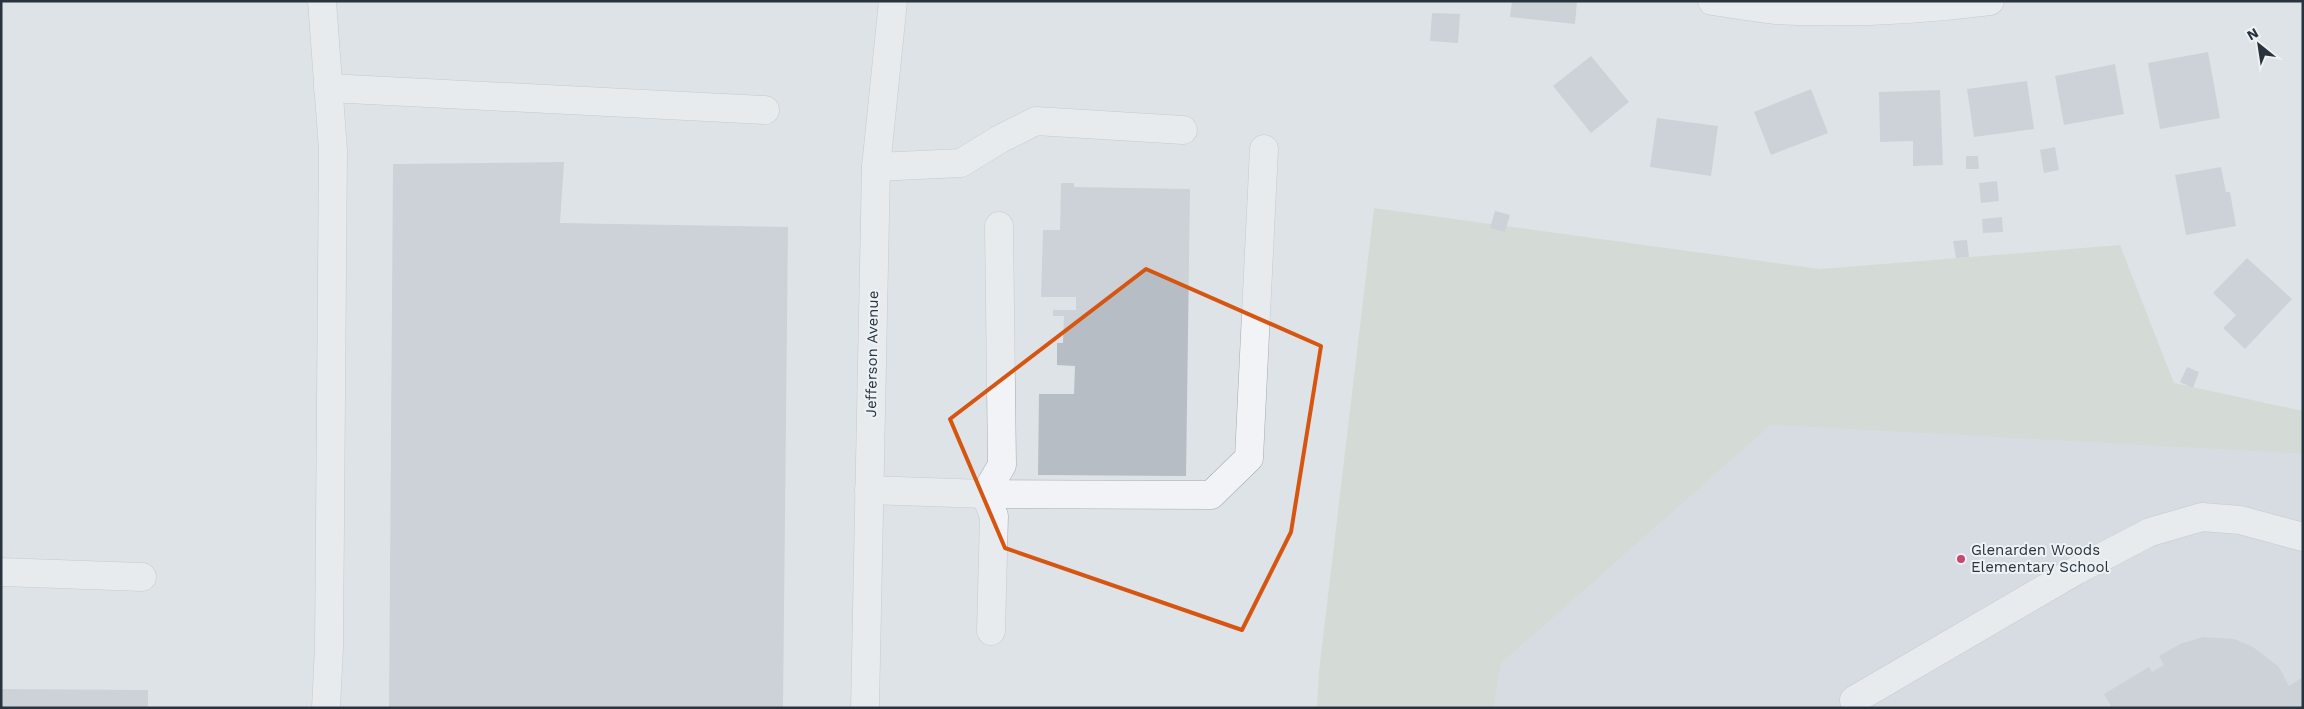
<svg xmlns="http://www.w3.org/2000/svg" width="2304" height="709" font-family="'Work Sans',sans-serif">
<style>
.built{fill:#cdd3d9}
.green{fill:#c7d1c0}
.building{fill:#b6bdc4}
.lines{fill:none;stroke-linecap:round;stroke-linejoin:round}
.minor-casing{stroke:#a4abb1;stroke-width:29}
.minor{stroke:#f1f3f6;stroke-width:28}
.marked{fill:none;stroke:#d55511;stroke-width:4;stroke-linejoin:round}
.poi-dot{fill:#c9476f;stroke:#eef2f5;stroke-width:2}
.labels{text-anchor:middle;stroke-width:4;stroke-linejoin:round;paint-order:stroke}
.street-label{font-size:15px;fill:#28333e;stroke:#eef2f5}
.poi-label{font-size:15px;fill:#28333e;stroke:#eef2f5;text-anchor:start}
</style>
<rect width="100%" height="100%" fill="#dee3e7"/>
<path class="built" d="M1771 425 2303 454V708H1494L1501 664Z"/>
<path class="green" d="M1374 208 1820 269 2120 245 2174 383 2303 411V454L1771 425 1501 664 1494 708H1317L1319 671Z"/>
<g class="building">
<path d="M1512 1H1577L1575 24 1510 17Z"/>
<path d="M1432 13 1460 14 1458 43 1430 41Z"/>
<path d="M2208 52 2220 118 2160 129 2148 63Z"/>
<path d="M1591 56 1629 102 1591 133 1553 86Z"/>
<path d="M2115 64 2124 114 2064 125 2055 76Z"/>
<path d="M2027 81 2034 129 1974 137 1967 89Z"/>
<path d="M1811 89 1828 133 1771 155 1754 112Z"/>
<path d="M1940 90 1943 165 1913 166V141L1880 142 1879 92Z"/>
<path d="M1657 118 1718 126 1711 176 1650 167Z"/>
<path d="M2055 147 2059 170 2044 173 2040 150Z"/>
<path d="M1966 156H1978L1979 169H1966Z"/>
<path d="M564 162 560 223 788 227 783 708H389L393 164Z"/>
<path d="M2221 167 2226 192H2230L2236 226 2186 235 2175 175Z"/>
<path d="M1997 181 1999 201 1981 203 1979 183Z"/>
<path d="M1061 183H1074V187L1190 189 1186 476 1038 475 1039 394H1074L1075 366 1057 365V343H1063L1064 316H1053V310H1076V297H1041L1043 230H1060Z"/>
<path d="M1495 211 1510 215 1505 232 1490 228Z"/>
<path d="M2002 217 2003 232 1983 233 1982 219Z"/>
<path d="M1967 240 1969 257 1956 258 1953 241Z"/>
<path d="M2247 258 2292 299 2245 349 2223 328 2236 315 2213 293Z"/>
<path d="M2187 367 2199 372 2193 388 2180 382Z"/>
<path d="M2203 637 2234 639 2253 647 2279 667 2289 686 2303 677V708H2112L2104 694 2149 667 2152 672 2164 665 2159 656 2180 644Z"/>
<path d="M1 689 148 690V708H1Z"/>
</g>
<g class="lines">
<g class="minor-casing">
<g id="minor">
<path d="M322 1 333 150 329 647 326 708"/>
<path d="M1712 1C1733 4 1755 8 1776 10 1848 14 1919 10 1990 1"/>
<path d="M328 88 765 110"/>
<path d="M876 167 961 163 1000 139 1036 121 1183 130"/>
<path d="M999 226 1002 465 985 494 1211 495 1249 458 1264 149"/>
<path d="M869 490 985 494 994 516 991 631"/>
<path d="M1 572 142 577"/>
<path d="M1854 700 2077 570 2150 532 2202 517 2240 520 2303 537"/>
<path d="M865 708 876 167 893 1"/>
</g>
</g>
<use href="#minor" class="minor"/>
</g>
<path d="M0 0H2304V709H0ZM1146 269 1321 346 1291 532 1242 630 1005 548 950 419Z" fill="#dee3e7" fill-opacity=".55" fill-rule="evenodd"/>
<path class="marked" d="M1146 269 1321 346 1291 532 1242 630 1005 548 950 419Z"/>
<circle class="poi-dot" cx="1961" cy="559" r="5"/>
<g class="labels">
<g class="street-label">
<text transform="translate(872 354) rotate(-89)" y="5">Jefferson Avenue</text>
</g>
<g class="poi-label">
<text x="1971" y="555">Glenarden Woods<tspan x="1971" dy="17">Elementary School</tspan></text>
</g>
</g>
<rect width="2304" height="709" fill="none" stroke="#28333e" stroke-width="5"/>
<g transform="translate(2259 45) rotate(330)" stroke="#eef2f5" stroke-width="4" paint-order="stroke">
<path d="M0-4L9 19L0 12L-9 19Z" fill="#28333e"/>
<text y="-8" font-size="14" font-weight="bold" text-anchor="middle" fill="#28333e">N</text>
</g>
</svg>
